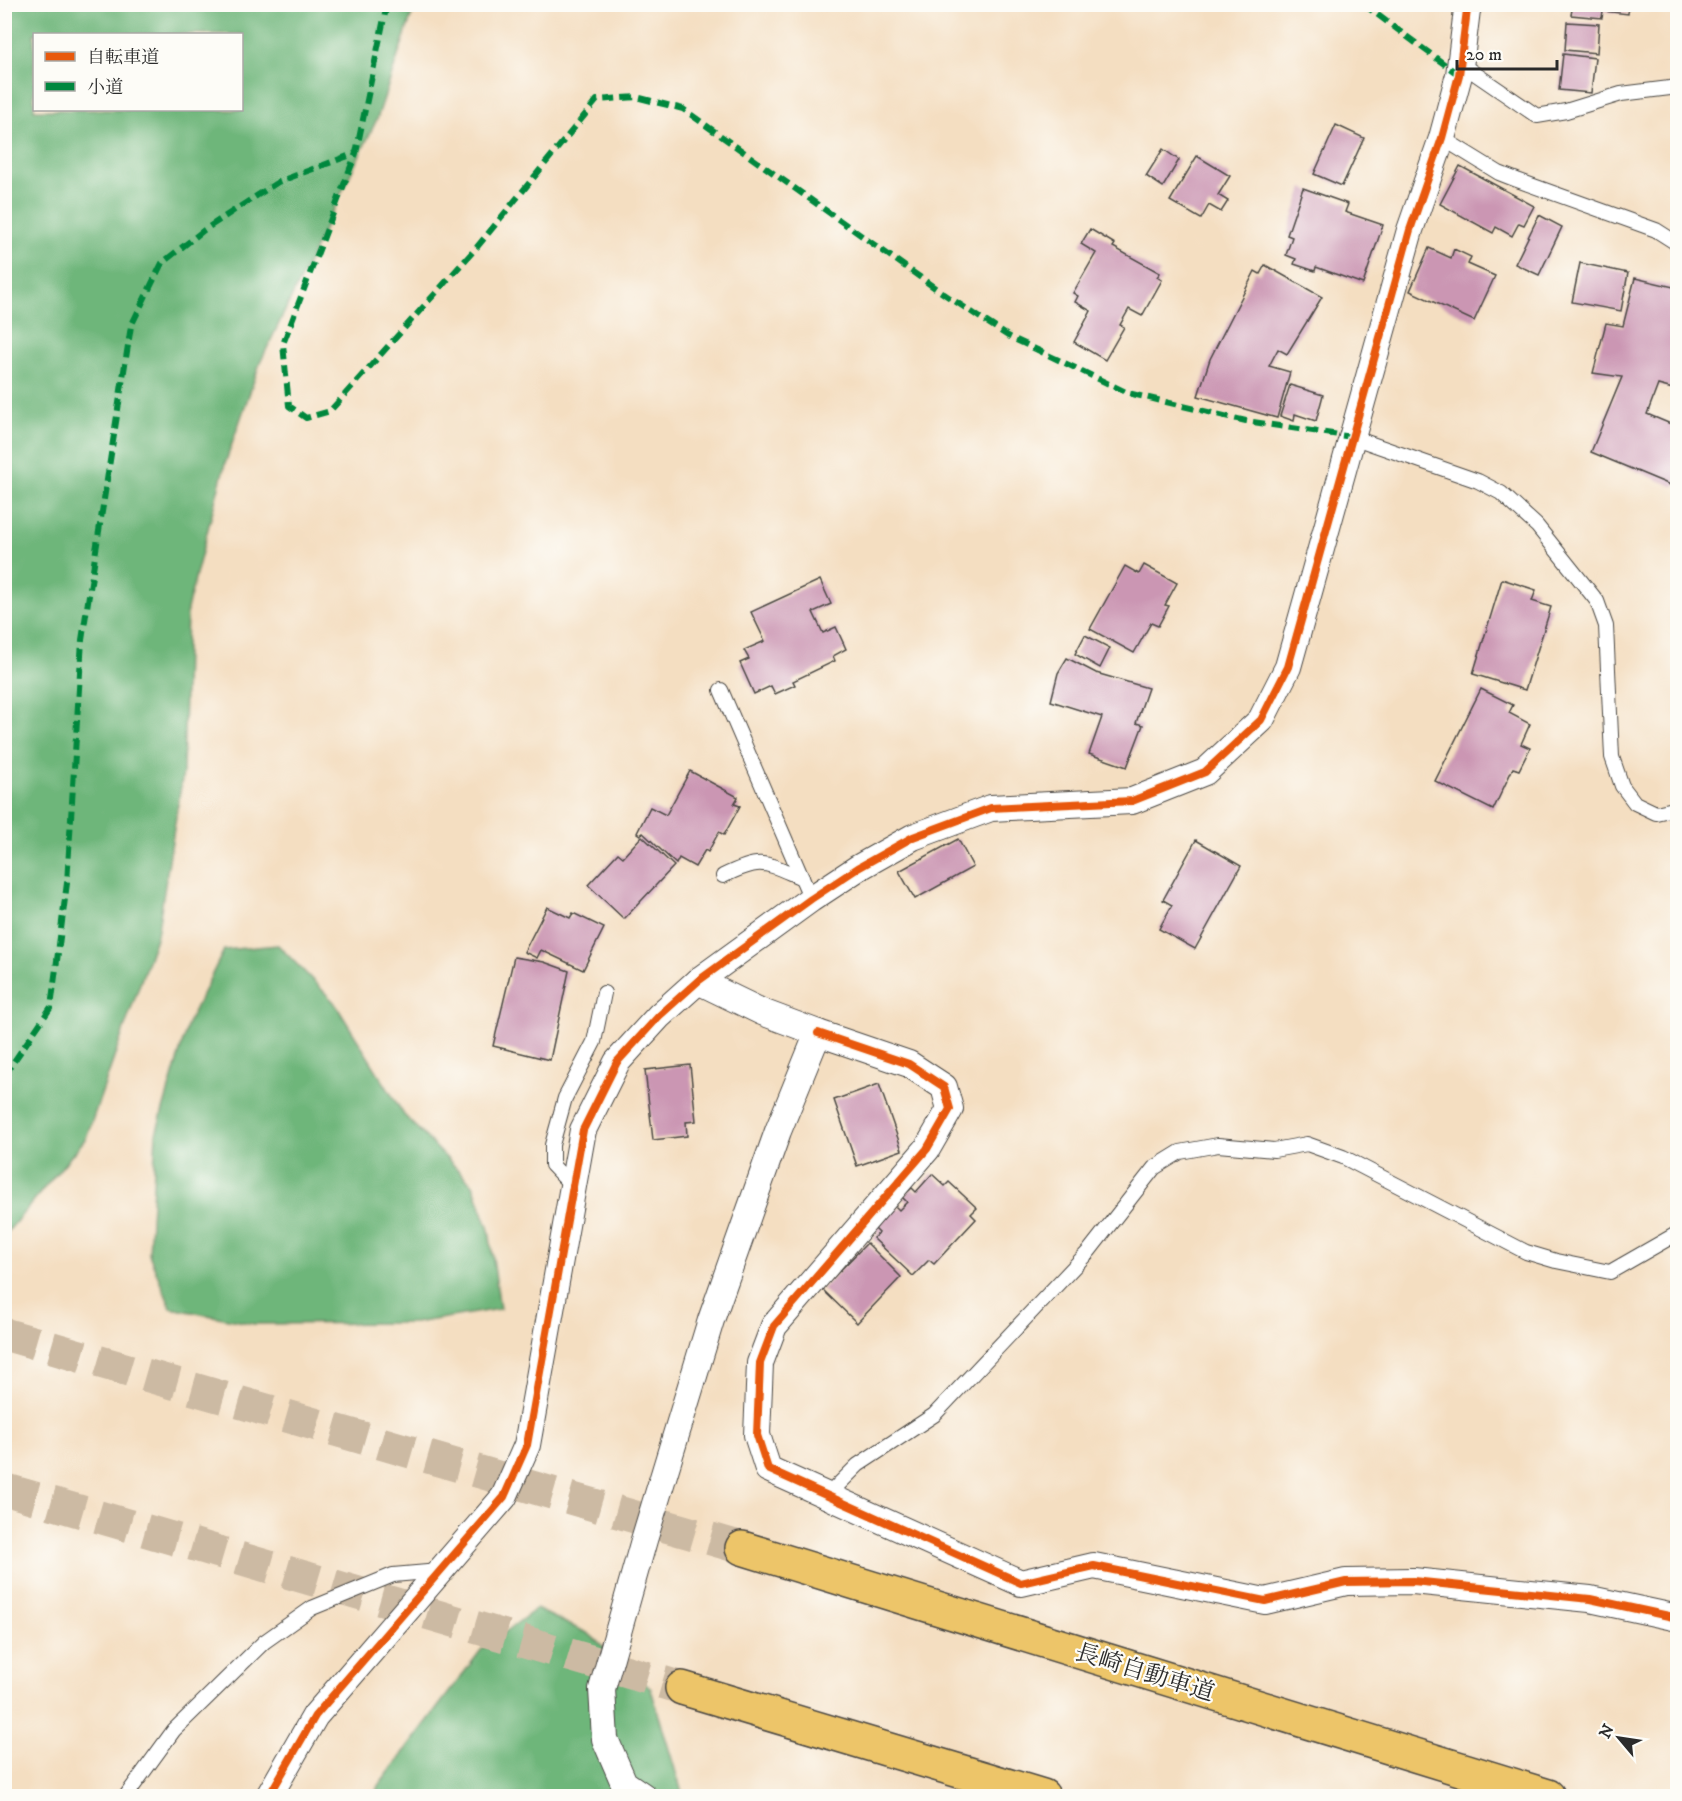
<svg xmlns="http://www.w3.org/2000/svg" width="1682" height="1801" font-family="'IM FELL DW Pica','Noto Serif JP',serif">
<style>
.forest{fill:#6eb67a;stroke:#4c7052;stroke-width:1.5;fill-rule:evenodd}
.building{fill:#cb96b3}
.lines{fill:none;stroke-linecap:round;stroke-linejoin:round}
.highway-tunnel{stroke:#ccbaa3;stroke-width:33;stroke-dasharray:33 16;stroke-linecap:butt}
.lane-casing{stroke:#494642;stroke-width:16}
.street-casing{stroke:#494642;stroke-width:28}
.highway-casing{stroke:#494642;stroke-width:36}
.lane{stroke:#fff;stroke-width:14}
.street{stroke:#fff;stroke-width:26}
.highway{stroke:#edc569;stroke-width:33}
.quiet{stroke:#00873e;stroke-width:6;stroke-dasharray:12 6;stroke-linecap:butt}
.cycleway-casing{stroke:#fdfcf7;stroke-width:11}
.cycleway{stroke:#e8590c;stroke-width:8}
.labels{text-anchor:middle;stroke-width:4.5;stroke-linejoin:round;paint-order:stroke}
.street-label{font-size:24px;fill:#2b2b2b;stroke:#fdfcf7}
</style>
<rect width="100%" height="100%" fill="#fdfcf7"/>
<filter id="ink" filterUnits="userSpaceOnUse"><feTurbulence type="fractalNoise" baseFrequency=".0167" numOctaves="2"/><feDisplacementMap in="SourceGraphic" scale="12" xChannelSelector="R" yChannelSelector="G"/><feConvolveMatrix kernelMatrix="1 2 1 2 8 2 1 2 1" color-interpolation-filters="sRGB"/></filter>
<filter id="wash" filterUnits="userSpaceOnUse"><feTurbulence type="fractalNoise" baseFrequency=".008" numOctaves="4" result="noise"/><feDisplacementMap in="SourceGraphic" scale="24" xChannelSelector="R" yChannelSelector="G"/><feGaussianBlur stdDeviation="1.35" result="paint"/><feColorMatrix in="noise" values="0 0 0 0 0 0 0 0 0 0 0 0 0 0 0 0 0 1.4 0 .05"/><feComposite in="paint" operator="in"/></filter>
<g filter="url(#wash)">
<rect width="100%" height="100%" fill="#f4dec1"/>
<g class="forest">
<path d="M5 4 415 5 377 119 260 363 225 464 187 609 183 773 157 935 86 1138 5 1235ZM34 34H242V110H34Z"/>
<path d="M278 945 334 1002 404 1115 473 1185 489 1230 500 1309 415 1323 254 1324 171 1308 149 1254 156 1134 188 1023 224 950Z"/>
<path d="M536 1609 589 1634 651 1689 683 1796H374L380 1784 481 1650Z"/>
</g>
<g id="blocks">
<g class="building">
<path d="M1573 4H1629L1628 14 1603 11 1602 18 1571 15Z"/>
<path d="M1567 22 1599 24 1597 53 1565 50Z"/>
<path d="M1563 54 1595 58 1591 93 1559 90Z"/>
<path d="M1336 125 1364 138 1342 186 1314 174Z"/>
<path d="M1163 149 1179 160 1163 187 1146 176Z"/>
<path d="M1197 156 1230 176 1218 195 1228 201 1221 212 1209 205 1201 219 1170 201Z"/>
<path d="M1460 166 1534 206 1524 225 1519 223 1512 236 1496 227 1493 233 1440 204Z"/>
<path d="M1303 188 1348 204 1345 212 1383 225 1363 284 1316 267 1315 271 1294 264 1296 259 1286 255 1292 237 1287 235Z"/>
<path d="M1539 215 1562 227 1539 275 1515 264Z"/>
<path d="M1090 229 1115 244 1113 247 1160 273 1157 277 1162 280 1142 316 1129 309 1120 325 1124 327 1105 360 1074 342 1091 311 1075 302 1078 296 1073 293 1096 253 1081 244Z"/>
<path d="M1429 248 1451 258 1454 249 1471 257 1468 264 1495 276 1474 321 1410 291Z"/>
<path d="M1580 263 1628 273 1621 311 1572 302Z"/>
<path d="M1265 265 1322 297 1287 354 1278 349 1269 366 1290 372 1277 418 1198 396 1210 359 1255 271 1260 274Z"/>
<path d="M1635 278 1678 288V369L1673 389 1658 385 1647 414 1678 427V482L1675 487 1591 452 1622 377 1593 373 1606 323 1623 326Z"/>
<path d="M1290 385 1323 395 1316 421 1295 414 1294 421 1280 416Z"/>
<path d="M1144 565 1177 583 1165 605 1169 606 1158 626 1151 623 1134 653 1090 629 1125 566 1139 574Z"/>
<path d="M1502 579 1536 590 1532 601 1551 607 1525 690 1473 674Z"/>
<path d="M820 580 831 604 813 612 823 633 836 627 846 649 833 656 835 661 793 681 795 685 775 694 771 686 754 694 740 663 749 659 744 650 765 641 751 612Z"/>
<path d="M1085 635 1110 648 1100 668 1075 654Z"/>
<path d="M1067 658 1096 673 1148 688 1136 723 1143 725 1127 767 1089 754 1102 717 1051 701 1058 673Z"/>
<path d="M1481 689 1513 705 1509 713 1530 724 1521 744 1530 748 1519 770 1513 768 1493 810 1435 781Z"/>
<path d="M690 771 738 797 734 804 740 806 724 835 719 832 708 852 705 850 695 867 679 858 676 864 643 833 640 835 637 833 650 807 666 815Z"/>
<path d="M642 836 674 866 624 919 588 885 618 853 623 857Z"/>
<path d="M958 839 973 867 915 899 899 871Z"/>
<path d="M1196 840 1241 866 1195 949 1159 929 1172 905 1163 900Z"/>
<path d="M547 907 570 918 573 913 604 928 583 970 541 950 537 958 524 952Z"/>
<path d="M514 957 544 962 569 971 550 1060 493 1046Z"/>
<path d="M690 1065 696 1121 686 1122 687 1136 653 1140 645 1070Z"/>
<path d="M879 1084 902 1150 857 1166 834 1100Z"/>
<path d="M932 1174 945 1186 949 1182 977 1208 971 1214 976 1219 934 1264 929 1260 913 1276 873 1238 879 1233 875 1229 895 1206 899 1210 907 1202 902 1197 912 1188 916 1192Z"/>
<path d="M867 1243 901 1277 857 1323 822 1289Z"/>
</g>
</g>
</g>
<g filter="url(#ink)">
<use href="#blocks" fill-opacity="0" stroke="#494642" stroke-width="1.5"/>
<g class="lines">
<g class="highway-tunnel">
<path d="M4 1334 742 1548"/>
<path d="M4 1489 682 1688"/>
</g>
<g class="lane-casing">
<g id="lane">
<path d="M1461 64 1537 116 1566 111 1621 94 1678 87"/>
<path d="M1442 138 1499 173 1517 180 1656 230 1678 244"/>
<path d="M1352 437 1478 481 1501 493 1537 526 1597 601 1606 626 1612 757 1622 786 1635 803 1656 813 1678 808"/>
<path d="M721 690 811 899"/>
<path d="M723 876C762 857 764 862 802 878"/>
<path d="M573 1187 552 1165V1145L565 1098 594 1042 604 993"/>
<path d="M827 1496 858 1465 934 1415 1089 1251 1154 1168 1180 1152 1218 1145 1274 1150 1307 1144 1343 1157 1526 1252 1556 1261 1610 1272 1678 1233"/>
<path d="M126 1796 174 1730 264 1642 312 1608 393 1575 439 1571"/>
</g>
</g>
<g class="street-casing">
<g id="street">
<path d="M818 1033 909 1064 944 1087 950 1109 927 1149 774 1326 760 1363 757 1435 768 1469 1021 1583 1094 1566 1265 1601 1346 1582 1413 1581 1590 1599 1678 1618"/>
<path d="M269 1796 315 1716 504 1497 527 1445 583 1130 617 1062 659 1016 698 981 811 899 858 868 913 837 991 808 1132 801 1205 772 1261 720 1288 667 1410 230 1442 138 1459 75 1467 10 1470 4"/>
<path d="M643 1796 624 1783 605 1739 602 1689 644 1540 711 1320 778 1131 818 1033 762 1012 698 981"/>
</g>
</g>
<g class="highway-casing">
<g id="highway">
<path d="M742 1548 1548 1796"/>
<path d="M682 1688 1043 1796"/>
</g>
</g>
<use href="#lane" class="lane"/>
<use href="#street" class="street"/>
<use href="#highway" class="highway"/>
<g class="quiet">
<path d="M387 4 356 153 283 344 289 406 306 418 330 411 477 247 597 100 636 97 683 109 938 290 1008 336 1128 393 1246 421 1352 437"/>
<path d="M1363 4 1459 75"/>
<path d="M4 1076 51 1007 67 883 82 640 131 326 162 263 204 230 278 182 356 153"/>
</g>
<g class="cycleway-casing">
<g id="cycleway">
<path d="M818 1033 909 1064 944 1087 950 1109 927 1149 774 1326 760 1363 757 1435 768 1469 1021 1583 1094 1566 1265 1601 1346 1582 1413 1581 1590 1599 1678 1618"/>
<path d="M269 1796 315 1716 504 1497 527 1445 583 1130 617 1062 659 1016 698 981 811 899 858 868 913 837 991 808 1132 801 1205 772 1261 720 1288 667 1410 230 1442 138 1459 75 1467 10 1470 4"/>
</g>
</g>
<use href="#cycleway" class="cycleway"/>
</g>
</g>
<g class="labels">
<g class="street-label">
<text transform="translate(1145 1672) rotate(17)" y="8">長崎自動車道</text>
</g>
</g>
<rect width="1682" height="1801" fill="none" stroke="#fdfcf7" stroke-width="24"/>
<rect x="33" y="33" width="210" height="78" fill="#fdfcf7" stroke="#a9a8a5" stroke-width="1.5"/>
<rect x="45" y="52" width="30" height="9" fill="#e8590c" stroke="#a9a8a5" stroke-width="1.5"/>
<text x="87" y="63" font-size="18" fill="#2b2b2b">自転車道</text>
<rect x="45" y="82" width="30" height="9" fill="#00873e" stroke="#a9a8a5" stroke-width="1.5"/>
<text x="87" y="93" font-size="18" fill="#2b2b2b">小道</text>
<g transform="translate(1619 1738) rotate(299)" stroke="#fdfcf7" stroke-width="4.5" paint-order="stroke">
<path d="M0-4.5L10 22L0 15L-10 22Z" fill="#2b2b2b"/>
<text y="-9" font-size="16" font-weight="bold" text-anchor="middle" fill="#2b2b2b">N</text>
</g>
<path d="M1457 60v9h100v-9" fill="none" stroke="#2b2b2b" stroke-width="3"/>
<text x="1466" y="60" font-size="18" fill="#2b2b2b" stroke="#fdfcf7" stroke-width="4.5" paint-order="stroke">20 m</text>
</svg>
